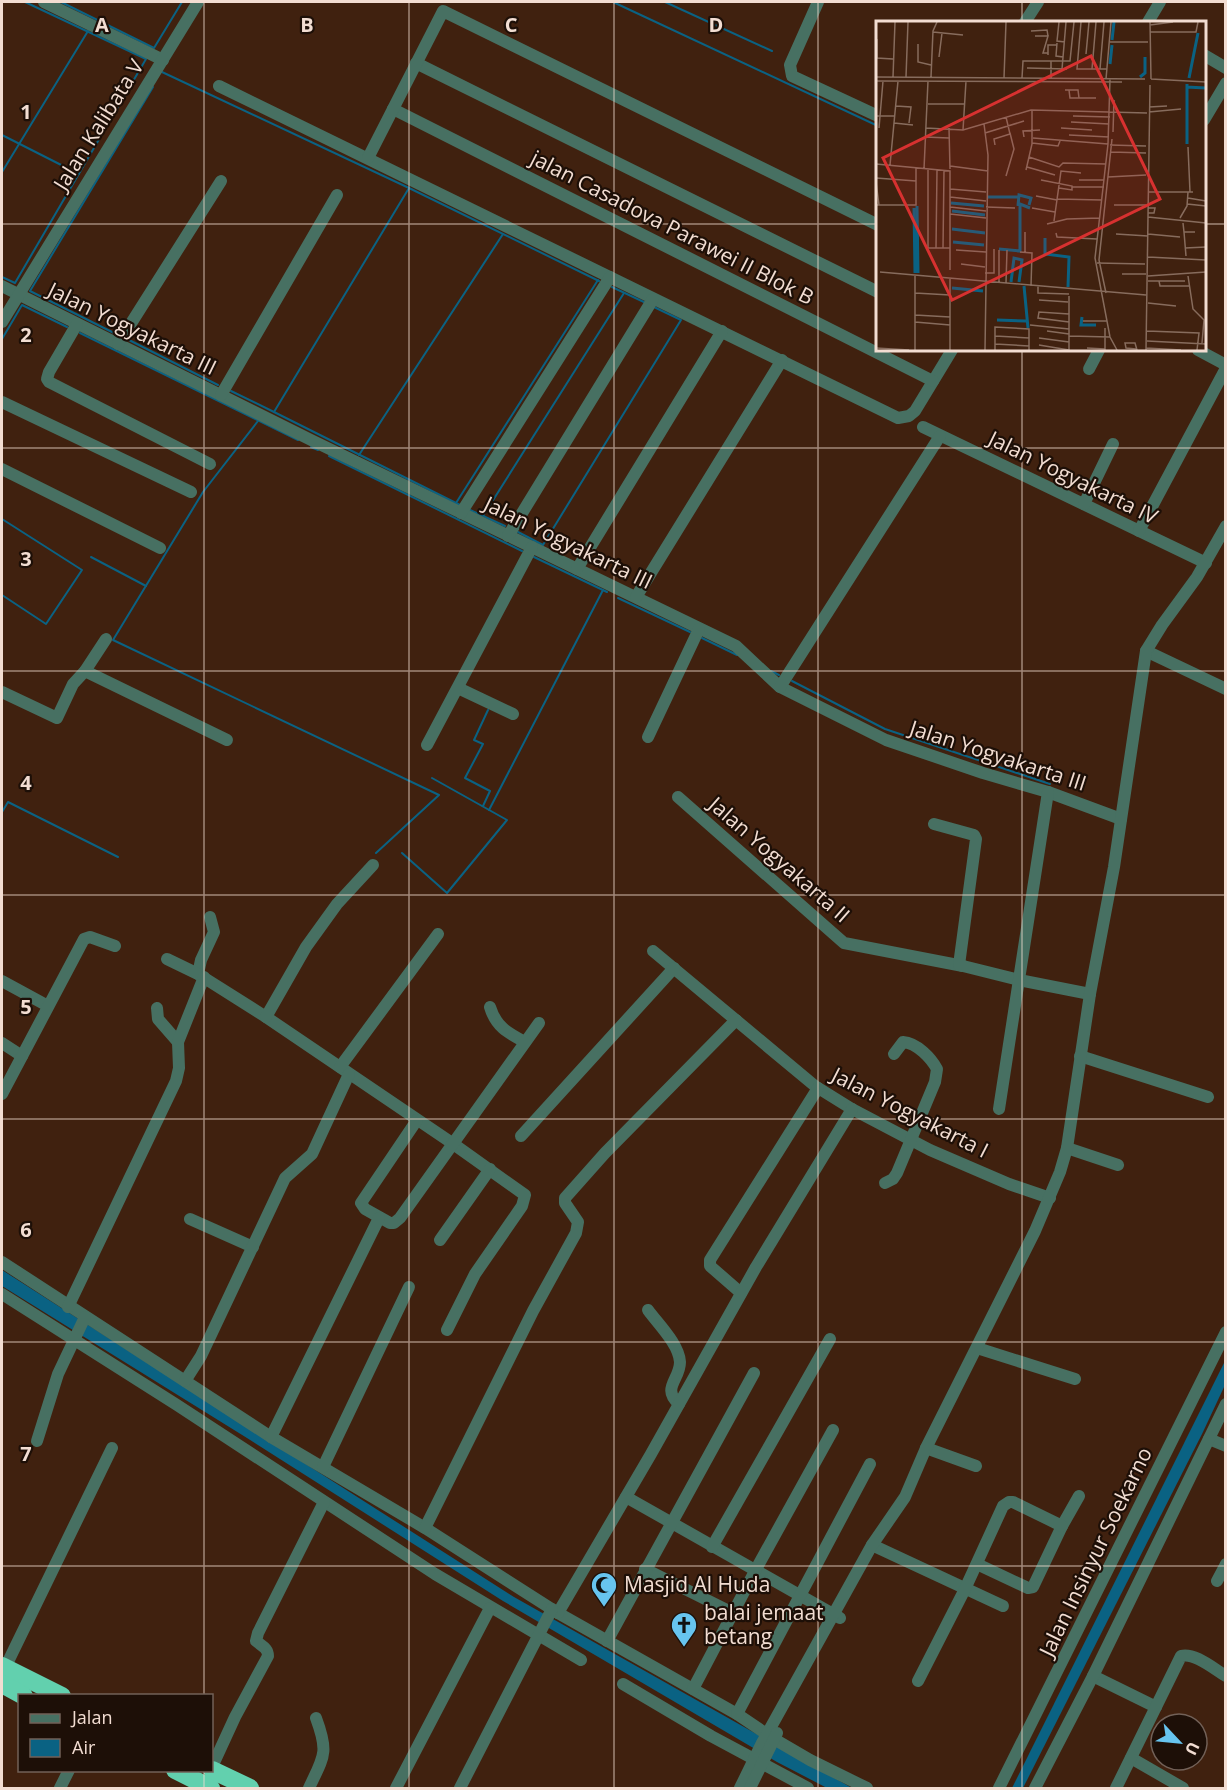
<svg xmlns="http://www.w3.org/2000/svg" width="1227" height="1790" font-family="'Open Sans',sans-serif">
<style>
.water{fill:#0a6283}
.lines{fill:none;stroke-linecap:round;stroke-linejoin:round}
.stream{stroke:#0a6283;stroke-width:2}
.minor{stroke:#477062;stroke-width:12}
.highway{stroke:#62d0ae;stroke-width:18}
.grid{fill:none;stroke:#f2ddd2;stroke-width:1.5;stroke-opacity:0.55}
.labels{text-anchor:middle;stroke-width:4.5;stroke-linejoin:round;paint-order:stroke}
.street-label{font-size:21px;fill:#f2ddd2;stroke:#1d0f07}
.poi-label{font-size:21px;fill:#f2ddd2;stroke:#1d0f07;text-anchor:start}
.inset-river{fill:none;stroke:#0a6283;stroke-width:3}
.inset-road{fill:none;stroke:#876c5d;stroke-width:1.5}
.view{fill:#d73130;fill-opacity:0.15;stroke:#d73130;stroke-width:3}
.inset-edge{fill:none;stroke:#f2ddd2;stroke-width:3}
.grid-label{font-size:20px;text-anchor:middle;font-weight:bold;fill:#f2ddd2;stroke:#1d0f07;stroke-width:4.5;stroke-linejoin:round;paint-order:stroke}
</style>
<rect width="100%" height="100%" fill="#40210f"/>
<g class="water">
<path d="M2 1270 514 1597 852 1788H827L777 1762 503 1601 247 1438 2 1286Z"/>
<path d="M1225 1361V1385L1202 1434 1023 1788H1012Z"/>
</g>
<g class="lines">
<g class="stream">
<path d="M61 2 154 48 182 2"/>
<path d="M613 2 878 126"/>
<path d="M665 2 772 51"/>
<path d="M162 72 409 188 274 412 231 391"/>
<path d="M2 135 79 174"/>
<path d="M2 172 88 31"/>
<path d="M409 188 599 281"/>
<path d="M2 277 15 283 146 59 25 2"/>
<path d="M612 287 646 303"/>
<path d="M80 333 298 440"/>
<path d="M116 334 30 291 153 87"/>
<path d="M2 339 22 305 67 327"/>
<path d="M129 340 218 385"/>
<path d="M274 412 462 506"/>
<path d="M258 421 203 492 113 640 439 795 376 853"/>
<path d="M311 447 318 450"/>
<path d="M359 455 503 234"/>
<path d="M329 456 522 551"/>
<path d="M456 503 598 280"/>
<path d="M470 510 505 526"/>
<path d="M483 516 624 293"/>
<path d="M2 519 82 570 46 624 2 595"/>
<path d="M518 532 543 545 681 320 654 307"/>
<path d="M91 557 146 586"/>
<path d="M534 557 607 592"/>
<path d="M618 598 690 632"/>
<path d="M702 638 737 655"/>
<path d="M771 671 779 675"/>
<path d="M792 681 885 729 1050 784"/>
<path d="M483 806 490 791 465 778 483 744 474 740 488 710"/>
<path d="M489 810 603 590"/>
<path d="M2 812 8 802 118 857"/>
<path d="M402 853 447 893 507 820 432 778"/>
</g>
<g class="minor">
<path d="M44 2 163 60"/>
<path d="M818 2 790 65 792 76 878 116"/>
<path d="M1025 22 1038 2"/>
<path d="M1148 22 1160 2"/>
<path d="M1204 55 1226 68"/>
<path d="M416 63 878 292"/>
<path d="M219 86 898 418 909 416 915 411 952 350"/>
<path d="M393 109 933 381"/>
<path d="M1204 120 1226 83"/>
<path d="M368 158 443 11 878 225"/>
<path d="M2 286 311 440 736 646 780 687 886 740 983 773 1048 792 1121 819"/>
<path d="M2 322 198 2"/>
<path d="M77 324 49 372 47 379 49 382 210 464"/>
<path d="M118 344 221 181"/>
<path d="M1198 350 1226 365"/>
<path d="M1089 369 1099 350"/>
<path d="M221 395 337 195"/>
<path d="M2 402 191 492"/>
<path d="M923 427 1206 563"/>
<path d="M2 469 160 548"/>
<path d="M1084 504 1113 444"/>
<path d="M461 513 610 277"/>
<path d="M1139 531 1226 368"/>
<path d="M508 536 653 299"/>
<path d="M577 569 722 331"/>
<path d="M636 597 782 360"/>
<path d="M1146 651 1226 689"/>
<path d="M85 671 227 740"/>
<path d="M780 687 940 436"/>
<path d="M458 688 513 714"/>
<path d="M2 692 57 718 73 684 85 671 106 639"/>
<path d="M648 737 699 629"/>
<path d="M427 745 532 547"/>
<path d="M678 797 844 943 963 966"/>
<path d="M934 824 974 835 976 839 959 965 1019 980 1090 994"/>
<path d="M210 917 214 932 201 960 198 974 266 1017 452 1143 525 1195 522 1206 475 1274 447 1330"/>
<path d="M653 951 815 1086 852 1109 930 1150 1009 1184 1050 1198"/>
<path d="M167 959 198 974"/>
<path d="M2 981 48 1006"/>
<path d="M490 1007C496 1027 508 1033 525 1042"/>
<path d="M157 1008 158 1019 178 1042"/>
<path d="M266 1017 306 947 337 904 373 865"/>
<path d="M2 1043 22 1056"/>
<path d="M1080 1056 1208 1097"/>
<path d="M340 1067 438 934"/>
<path d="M2 1094 84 939 90 937 115 946"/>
<path d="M999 1109 1048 792"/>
<path d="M417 1120 361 1203 365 1209 390 1223H394L400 1218 539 1023"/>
<path d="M521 1136 674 968"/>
<path d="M1067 1148 1118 1165"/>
<path d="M885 1183 893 1179 897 1173 935 1082 937 1069C931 1058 917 1043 903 1042L894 1054"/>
<path d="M190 1219 253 1247"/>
<path d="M440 1240 490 1169"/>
<path d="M2 1262 271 1437 425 1528 558 1613 737 1714 774 1739 810 1760 867 1788"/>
<path d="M741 1293 710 1266V1260L818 1088"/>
<path d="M2 1294 177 1405 435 1574 581 1660"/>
<path d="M68 1307 176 1081 179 1068 178 1042 204 977"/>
<path d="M648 1310C658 1324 679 1344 680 1362 680 1380 661 1388 679 1404"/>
<path d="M977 1348 1075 1379"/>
<path d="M185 1381 201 1356 285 1178 312 1154 349 1074"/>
<path d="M271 1437 379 1218"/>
<path d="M1209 1439 1226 1446"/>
<path d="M37 1441 58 1374 85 1317"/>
<path d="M926 1448 976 1466"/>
<path d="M323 1467 409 1287"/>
<path d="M626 1497 840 1618"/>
<path d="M425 1528 533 1311 576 1233 578 1222 565 1203V1198L605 1153 736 1020"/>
<path d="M872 1545 1003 1606"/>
<path d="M712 1547 830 1339"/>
<path d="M977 1564 1028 1588 1033 1587 1062 1526 1079 1496"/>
<path d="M645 1569 733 1613"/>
<path d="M1217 1581 1226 1564"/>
<path d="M558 1613 651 1454 756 1267 852 1109"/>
<path d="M607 1641 754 1373"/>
<path d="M5 1668 112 1448"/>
<path d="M1093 1676 1156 1707"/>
<path d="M918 1681 965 1589 1003 1506 1009 1502H1013L1062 1526"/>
<path d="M623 1684 711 1736 808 1788"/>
<path d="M693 1689 755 1571 833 1430"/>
<path d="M737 1714 870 1464"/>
<path d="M1131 1758 1183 1788"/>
<path d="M212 1767 235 1717 268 1656C268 1648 262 1646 256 1641L258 1633 324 1502"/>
<path d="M60 1788 69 1770"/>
<path d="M309 1788C324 1756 329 1753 316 1718"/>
<path d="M396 1788 490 1608"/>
<path d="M460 1788 552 1609"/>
<path d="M740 1788 762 1743 872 1545 905 1497 926 1448 1035 1231 1060 1172 1067 1148 1090 994 1114 867 1146 651 1162 625 1197 577 1226 526"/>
<path d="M750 1788 777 1733"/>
<path d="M999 1788 1226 1332"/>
<path d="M1035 1788 1093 1676 1226 1404"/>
<path d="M1116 1788 1181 1656C1194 1652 1214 1669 1226 1676"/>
</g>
<g class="highway">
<path d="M2 1666 62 1696"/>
<path d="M2 1684 24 1696"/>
<path d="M175 1770 211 1788"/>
<path d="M212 1770 250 1788"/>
</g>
</g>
<path class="grid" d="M204 2V1696M409 2V1788M614 2V1788M818 2V1788M1022 2V22M2 224H878M1204 224H1226M1022 350V1788M2 448H1226M2 671H1226M2 895H1226M2 1119H1226M2 1342H1226M2 1566H1226M204 1770V1788"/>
<defs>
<g id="mosque-pin" transform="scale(1.35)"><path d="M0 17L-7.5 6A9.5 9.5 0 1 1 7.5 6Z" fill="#67c4ef" stroke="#1d0f07"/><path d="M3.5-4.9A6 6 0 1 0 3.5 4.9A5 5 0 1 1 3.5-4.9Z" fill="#111"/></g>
<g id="church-pin" transform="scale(1.35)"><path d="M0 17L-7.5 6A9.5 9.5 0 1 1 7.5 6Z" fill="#67c4ef" stroke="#1d0f07"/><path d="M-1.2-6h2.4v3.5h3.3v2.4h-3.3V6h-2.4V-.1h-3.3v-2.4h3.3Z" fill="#111"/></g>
</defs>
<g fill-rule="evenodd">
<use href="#mosque-pin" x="604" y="1585"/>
<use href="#church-pin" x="684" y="1625"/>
</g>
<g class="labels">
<g class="street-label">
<text transform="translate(99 125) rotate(-58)" y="7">Jalan Kalibata V</text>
<text transform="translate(672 228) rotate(27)" y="7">jalan Casadova Parawei II Blok B</text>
<text transform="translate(132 329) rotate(26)" y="7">Jalan Yogyakarta III</text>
<text transform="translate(1073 478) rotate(26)" y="7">Jalan Yogyakarta IV</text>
<text transform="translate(568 543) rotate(26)" y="7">Jalan Yogyakarta III</text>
<text transform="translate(998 756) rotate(18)" y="7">Jalan Yogyakarta III</text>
<text transform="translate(779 860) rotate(41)" y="7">Jalan Yogyakarta II</text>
<text transform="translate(910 1113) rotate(27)" y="7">Jalan Yogyakarta I</text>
<text transform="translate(1096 1552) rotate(-64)" y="7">Jalan Insinyur Soekarno</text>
</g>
<g class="poi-label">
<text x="624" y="1592">Masjid Al Huda</text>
<text x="704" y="1620">balai jemaat<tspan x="704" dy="24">betang</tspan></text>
</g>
</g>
<g transform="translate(876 21)">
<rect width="330" height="330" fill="#40210f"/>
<path class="inset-river" d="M236 19 238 1M234 43 236 24M264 56 269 52V36M313 57 322 12M311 63V123M310 66 330 67M112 176H143M75 182 108 185M41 185 42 252M142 185 143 174 155 177 153 184M38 187 39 252M76 190 109 194M76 208 109 212M169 217V233L193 236 192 266M77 221 108 224M123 228 144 230V183L154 187M135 261 138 237 146 239 143 261M148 265 152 307M76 267 107 270M206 296 205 304H220M121 299 150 300"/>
<path class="inset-road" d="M183 1 181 20 189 21M205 1 201 48H231M274 1 275 58M274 4 297 1M155 10 171 9 172 15M57 11 87 14M274 11H320L322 1M159 15H172L167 32H172M1 18V37L17 38M234 21H272M181 22 180 35 187 36M42 23V41L55 44M210 33 213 1M172 34V24H181M63 36 66 12M151 47 191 48M186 48 190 1M216 48 220 1M224 48 228 1M0 56 269 58M17 56 19 1M30 56 32 1M55 56 57 10 61 1M128 57 130 1M146 57 147 40H175M175 57V40H194L198 1M230 58 235 1M234 58 232 123 219 237 234 316 241 329M275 58 330 61M0 60 246 61M189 69H202L203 77M193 69 194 77H220M52 83H89M20 85 35 86 33 102M273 86 291 85M273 91 305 88M0 95H19M197 95 234 96M195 101 233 103M18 102 37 104M108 103 112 134 109 329M3 107 7 60M50 107 87 109 155 89 271 92M73 107 74 148M185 107 216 109M87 109 90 60M237 111 238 79M109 112 148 100M193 114 233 116M49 116 73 117M148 116 147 110 164 109M157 117 232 123M156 122 182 125 184 120M119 124 118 118 134 113 130 96M234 124 270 125M312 126 314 171M235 131 270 132M153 136 183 146 187 142 230 143M0 143 74 150V249M14 144 22 60M74 145 112 150M151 146 179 154M48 148 52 60M52 148V227H74M150 149 156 123V89M130 155 138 128 134 112M232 156 270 154M0 157 40 160M165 159 196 165V169L183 167M203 159H228M0 161 3 184M196 166H228M74 168 110 171M272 171H317M160 175 181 179M74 176 110 180M312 177 330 180M181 178 226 179M311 183 330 185M0 184H40V147M238 184H270M74 186 110 190M110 186 139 187M156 187 179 191M272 192H278L279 187H272M74 193 110 197M272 196 330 202M304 197 311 185 312 171M178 200 185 150 205 152M307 202 308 211H319M171 203 191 198 224 197M149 211V231M308 211 310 235M180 212 181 216 221 218M240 213 272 215M272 213 304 216M60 227 61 149M67 227 68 149M309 227 330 226M80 229 110 231M123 229V262M144 231 156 232 155 265M272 236 330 239M221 242 269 243M85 243 109 246M4 251 270 274M109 252H118V228M246 253H270M272 255 330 251M312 255 317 288 328 299 326 322M74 257V329M272 260H309M283 260 284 265H313M130 262 131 229M162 265V272L193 273M39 272 74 274M230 272 223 239 236 118M193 275V329M163 279 192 281M272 282 300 285M193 293 163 291 162 297 193 301M39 294 74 296M207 300H231M39 301 74 304M154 304 193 308M229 307V329M171 310 193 313M271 310 323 312 321 329M119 315 153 317M193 315 234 316M163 317 193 321M271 320 330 323M119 323 153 325M163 324 193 329M0 327 33 329M211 327 229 328M270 327 305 329M260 328 250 327 249 322H259L261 329M39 329V254M119 329V306L153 308V329M270 329 274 64"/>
<path class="view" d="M215 35 284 178 76 279 7 137Z"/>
<rect width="330" height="330" class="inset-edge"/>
</g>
<g class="grid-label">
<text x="102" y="32">A</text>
<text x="307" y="32">B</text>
<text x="511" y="32">C</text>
<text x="716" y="32">D</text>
<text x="26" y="119">1</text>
<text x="26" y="342">2</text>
<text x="26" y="566">3</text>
<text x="26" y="790">4</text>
<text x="26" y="1014">5</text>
<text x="26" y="1237">6</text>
<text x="26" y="1461">7</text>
</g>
<rect width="1227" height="1790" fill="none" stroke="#f2ddd2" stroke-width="6"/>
<rect x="18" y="1694" width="195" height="78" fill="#1d0f07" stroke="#726158" stroke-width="1.5"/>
<rect x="30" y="1714" width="30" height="9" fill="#477062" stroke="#726158" stroke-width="1.5"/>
<text x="72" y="1724" font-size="18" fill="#f2ddd2">Jalan</text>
<rect x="30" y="1739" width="30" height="18" fill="#0a6283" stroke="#726158" stroke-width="1.5"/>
<text x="72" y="1754" font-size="18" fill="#f2ddd2">Air</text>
<g transform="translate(1179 1742) rotate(116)"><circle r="28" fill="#1d0f07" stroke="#726158" stroke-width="1.5"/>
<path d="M0-4.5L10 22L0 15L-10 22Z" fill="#67c4ef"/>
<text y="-9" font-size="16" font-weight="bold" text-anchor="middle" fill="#f2ddd2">U</text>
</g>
</svg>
